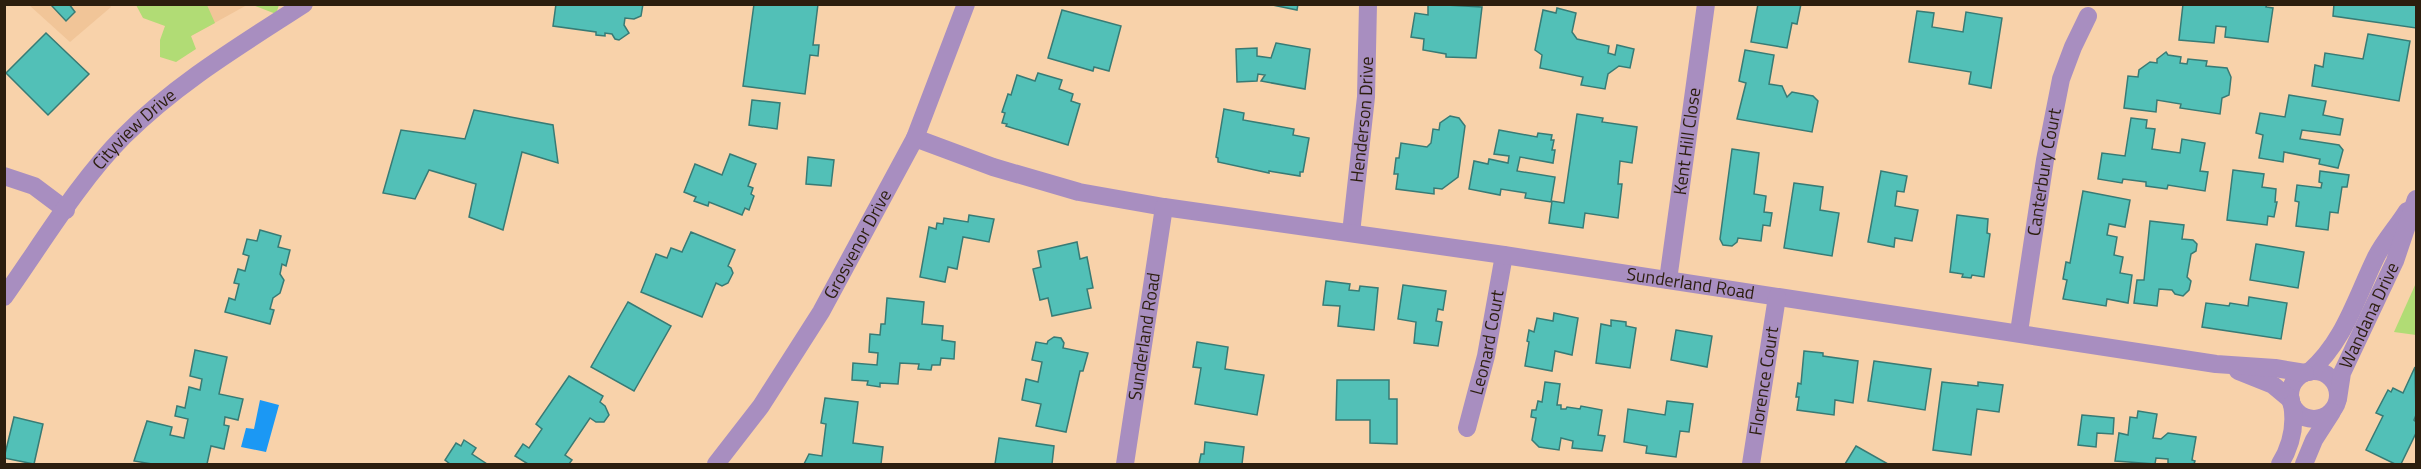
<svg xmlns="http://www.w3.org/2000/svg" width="2421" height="469" font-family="'Titillium Web',sans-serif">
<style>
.built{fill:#f1c598}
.green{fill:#b1dc75}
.water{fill:#1b98f4}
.building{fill:#52c0b7;stroke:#387b75;stroke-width:1.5}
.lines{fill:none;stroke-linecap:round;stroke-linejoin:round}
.minor{stroke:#a88ec0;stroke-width:18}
.labels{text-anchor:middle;stroke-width:4.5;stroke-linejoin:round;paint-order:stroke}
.street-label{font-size:18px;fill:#2c1e0e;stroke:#f9e2ca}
</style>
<rect width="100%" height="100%" fill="#f8d2aa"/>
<g class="built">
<path d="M109 4 111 7 70 42 29 5Z"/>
<path d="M157 5H247L191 36Z"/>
</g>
<g class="green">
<path d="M136 5H207L215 23 191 36 196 49 176 62 160 57V40L165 26 143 18Z"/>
<path d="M253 5H279L276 14Z"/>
<path d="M2416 283V335L2394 332Z"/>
</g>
<path class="water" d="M260 400 279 405 266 452 241 447 246 428 254 429Z"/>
<g class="building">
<path d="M69 4 75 12 66 21 51 5Z"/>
<path d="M556 4H643L641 16 634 19 625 18 624 25 629 33 619 40 615 39 612 34 605 33V36L596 35V32L553 26Z"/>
<path d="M754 4H818L813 45H819L818 56 810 55 805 94 743 86Z"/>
<path d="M1267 4H1298L1297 10Z"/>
<path d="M1428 4 1482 7 1476 58 1446 57V54L1423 50 1424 39 1411 37 1415 13 1428 15Z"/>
<path d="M1758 4H1801L1797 24 1792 23 1787 48 1751 42Z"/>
<path d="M2183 4H2267L2266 7 2273 8 2268 42 2225 37 2226 27 2216 26 2214 43 2179 40Z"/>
<path d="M2334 4H2416V28L2333 16Z"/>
<path d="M1557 8 1576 13 1572 32 1577 39 1609 46 1608 53 1615 55 1617 45 1634 49 1630 68 1619 66 1608 74 1605 89 1581 85 1583 77 1540 68 1542 55 1535 50 1543 10 1556 13Z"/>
<path d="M1062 10 1121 26 1109 71 1094 67 1093 71 1048 58Z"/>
<path d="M1917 11 1934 13 1932 27 1963 32 1966 12 2002 18 1991 88 1969 84 1971 72 1909 62Z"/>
<path d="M46 33 89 74 48 115 6 73Z"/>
<path d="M2368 34 2410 41 2399 101 2312 86 2315 65 2323 67 2325 53 2363 59Z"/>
<path d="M1276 43 1310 49 1305 89 1261 81 1265 75 1258 74 1257 81 1237 82 1236 49 1257 48V56L1271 58Z"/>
<path d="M1745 50 1774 55 1769 84 1782 86 1787 97 1792 92 1813 96 1818 101 1812 132 1737 119 1746 83 1739 81Z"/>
<path d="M2166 52 2168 55 2181 57 2180 63 2187 64 2188 59 2207 61 2206 66 2227 68 2231 77 2229 95 2222 98 2220 114 2180 108 2181 104 2157 100 2156 112 2124 108 2128 76 2138 77 2139 70 2150 62 2157 63V59Z"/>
<path d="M1038 73 1062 80 1059 89 1073 94 1071 101 1080 104 1068 145 1006 126 1007 124 1002 123 1005 113 1002 112 1008 94 1011 95 1017 75 1035 81Z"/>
<path d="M2289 95 2326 101 2323 115 2343 119 2340 135 2302 130 2300 139 2339 145 2343 150 2338 168 2319 164 2320 159 2284 152 2283 162 2259 158 2263 135 2256 133 2260 113 2285 117Z"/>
<path d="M752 100 780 103 777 129 749 125Z"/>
<path d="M1224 109 1244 113 1243 120 1294 129 1293 135 1309 138 1303 172H1300V176L1269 171V173L1218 162V158L1216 157Z"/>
<path d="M474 110 553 125 558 163 522 152 503 230 469 217 476 184 429 170 415 199 383 193 401 130 465 139Z"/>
<path d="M1577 114 1603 118 1602 122 1637 127 1632 163 1620 161 1618 184H1622L1618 218 1585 213 1583 228 1549 223 1552 201 1564 203Z"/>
<path d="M1450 116 1459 118 1465 126 1458 177 1442 189 1434 188V194L1396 189 1398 174H1394L1396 158H1399L1401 143 1427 147 1431 143 1433 129 1439 130 1440 123Z"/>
<path d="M2131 118 2147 120 2146 128 2155 129 2152 149 2180 153 2182 139 2205 143 2200 171 2208 172 2205 191 2168 185 2167 189 2146 186V182L2123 179 2122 183 2098 179 2102 153 2125 156Z"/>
<path d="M1499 130 1537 137 1538 133 1552 135 1551 140H1554L1552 150H1555L1553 163 1520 157 1517 171 1555 177 1551 202 1525 198 1526 193 1501 189 1500 195 1469 189 1474 161 1488 164 1489 159 1508 163 1509 156 1494 154Z"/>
<path d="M1732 149 1759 153 1754 194 1766 196 1764 212 1772 213 1770 226 1763 225 1761 241 1738 238 1737 242 1732 246 1723 245 1720 239Z"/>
<path d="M730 154 756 164 748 186 753 188 751 194 754 196 749 210 745 208 742 215 709 202 708 206 694 201 696 197 684 192 695 164 722 175Z"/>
<path d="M808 157 834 160 831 186 806 184Z"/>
<path d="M2233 170 2264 174 2262 187 2276 189 2275 202H2277L2274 217 2268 216 2267 225 2227 220Z"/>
<path d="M1881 171 1907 176 1904 192 1897 191 1895 206 1918 210 1912 241 1895 238 1894 247 1868 242Z"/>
<path d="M2320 171 2349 175 2347 187H2342L2338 213 2330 212 2328 230 2296 226 2299 202 2295 201 2297 185 2321 188 2322 183 2319 182Z"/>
<path d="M1794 183 1823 187 1820 210 1839 213 1832 256 1784 248Z"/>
<path d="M2083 191 2130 200 2125 227 2109 224 2107 235 2117 237 2114 255 2123 257 2120 273 2132 275 2128 303 2107 299 2106 306 2063 299 2067 280 2063 279 2066 262 2070 263Z"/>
<path d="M969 215 994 219 989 242 963 237 957 269 948 267 945 282 920 277 929 227 936 229 937 223 943 224 944 218 968 222Z"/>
<path d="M1957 215 1988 219 1987 233 1990 234 1984 277 1972 275 1971 278 1962 277 1963 274 1950 272Z"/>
<path d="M2150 221 2184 225 2182 239 2193 240 2197 244 2196 251 2191 254 2187 277 2191 281 2189 290 2183 296 2175 294 2172 290 2159 289 2157 306 2134 303 2137 280H2144Z"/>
<path d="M260 230 281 236 278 247 290 250 286 266 282 264 280 274 284 280 280 293 273 298 270 309 274 310 270 324 225 312 229 298 235 300 239 284 234 283 238 269 245 271 249 256 243 254 247 239 257 241Z"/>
<path d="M691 232 735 250 728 266 731 268 733 273 728 283 722 286 716 283 702 317 641 292 656 254 667 258 671 248 682 252Z"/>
<path d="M1077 242 1080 259 1087 257 1093 288 1087 289 1091 308 1052 316 1048 298 1040 300 1033 269 1041 267 1038 251Z"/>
<path d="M2256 244 2304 252 2298 288 2250 280Z"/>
<path d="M1326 281 1350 284 1349 290 1359 291 1360 286 1378 288 1374 330 1338 326 1340 306 1323 305Z"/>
<path d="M1403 285 1446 291 1443 310 1438 309 1436 321 1442 322 1438 346 1414 343 1416 322 1398 319Z"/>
<path d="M2249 297 2287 303 2281 339 2202 327 2206 303 2229 306 2230 303 2248 306Z"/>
<path d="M887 298 924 302 922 324 943 326 942 340 955 342 954 359 941 358 940 365H932L931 370 918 369 919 364 900 363 898 384 880 383V387L867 385 868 381 852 380 853 363 877 365 878 353 869 352 870 334 880 335 881 324H885Z"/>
<path d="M628 302 671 326 634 391 591 367Z"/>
<path d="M1554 313 1578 318 1572 355 1555 351 1552 371 1525 366 1529 342 1527 341 1529 330 1534 332 1537 318 1553 321Z"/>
<path d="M1611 320 1626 322V326L1636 328 1630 368 1596 363 1601 324 1611 326Z"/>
<path d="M1676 330 1712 336 1707 367 1671 360Z"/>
<path d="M1054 337 1061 338 1064 343 1063 348 1088 353 1083 371H1080L1066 432 1036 426 1041 404 1022 400 1026 379 1038 382 1042 362 1032 360 1036 342 1047 344 1048 341Z"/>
<path d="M1197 342 1228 347 1225 369 1264 375 1257 415 1195 404 1201 368 1193 367Z"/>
<path d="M195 350 227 357 219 394 243 399 238 420 225 417 224 425 229 426 224 449 211 446 207 464H152L134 461 147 421 172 427 170 435 184 438 188 419 175 416 177 406 185 408 189 387 200 390 202 379 190 376Z"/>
<path d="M1804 351 1823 353V356L1858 361 1853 403 1835 400 1834 415 1797 410 1799 397H1796L1798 383 1801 384Z"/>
<path d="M1874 361 1931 369 1925 410 1868 401Z"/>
<path d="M2415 367 2416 415 2414 420 2416 422V433L2401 464H2395L2366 450 2383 416 2376 413 2388 390 2391 392 2393 388 2403 393Z"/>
<path d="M569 376 603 396 600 402 605 406 609 415 604 422H596L590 418 565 455 572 460 569 464H528L515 456 523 444 529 448 542 429 536 424Z"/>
<path d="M1337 380H1389V399H1397V444L1370 443V420H1336Z"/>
<path d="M1545 382 1560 384 1557 405H1561V409H1566L1567 407 1580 409 1581 406 1602 410 1598 435 1605 436 1602 451 1572 448 1573 441 1561 438 1559 450 1539 447 1532 440 1536 418 1531 417 1532 410H1536L1538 401 1542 402Z"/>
<path d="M1942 382 1978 386V382L2003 385 1999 412 1977 409 1971 455 1933 450Z"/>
<path d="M825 398 858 402 853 443 883 447 881 464H804L809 454 822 456 826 424 821 423Z"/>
<path d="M1667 401 1693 404 1689 432 1680 431 1676 457 1646 453 1647 446 1624 442 1628 409 1665 415Z"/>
<path d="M2138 411 2157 414 2153 438 2161 439 2168 433 2196 437 2192 460 2195 461 2194 464H2168V459L2156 458 2155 464 2115 461 2119 433 2128 435 2130 417 2137 418Z"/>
<path d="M2082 415 2114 418 2113 434 2097 433 2096 447 2078 445Z"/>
<path d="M14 417 43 424 34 464 4 458Z"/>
<path d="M999 438 1054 446 1052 464H1056H995Z"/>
<path d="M464 440 476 448 472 454 487 464H450L445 460 456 443 461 446Z"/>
<path d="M1205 442 1244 447 1242 464H1199L1201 454H1204Z"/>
<path d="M1856 446 1888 464H1845Z"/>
</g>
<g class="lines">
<g class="minor">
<path d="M915 138 993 167 1079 192 1164 207"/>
<path d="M4 176 34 186 66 210"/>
<path id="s1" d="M1351 233 1366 97 1368 4"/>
<path id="s2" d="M1668 280 1706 4"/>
<path id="s3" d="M4 297C41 245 79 181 124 136 177 83 241 45 304 4"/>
<path id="s4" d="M2019 332 2045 160 2061 79 2073 47 2088 16"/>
<circle cx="2314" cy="395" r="24"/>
<path d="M2238 371 2273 385 2291 400"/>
<path d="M2309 372C2344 342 2356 298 2376 257 2384 241 2397 227 2407 211"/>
<path id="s5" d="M2338 399 2342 373 2395 261 2416 199"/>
<path id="s6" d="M1467 428 1486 356 1504 255"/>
<path id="s7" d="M716 464 761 406 821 312 915 138 966 4"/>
<path id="s8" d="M1125 464 1164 207 1504 255 2216 364 2275 368 2305 373"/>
<path id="s9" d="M1751 464 1777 297"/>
<path d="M2280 464C2291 446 2296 426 2292 404"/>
<path d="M2304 464 2314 440 2332 412"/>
</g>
</g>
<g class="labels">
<g class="street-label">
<text dy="6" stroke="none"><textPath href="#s1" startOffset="114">Henderson Drive</textPath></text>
<text dy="6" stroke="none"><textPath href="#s3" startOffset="213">Cityview Drive</textPath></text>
<text dy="6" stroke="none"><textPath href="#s2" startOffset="140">Kent Hill Close</textPath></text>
<text dy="6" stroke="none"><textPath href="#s4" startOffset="162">Canterbury Court</textPath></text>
<text dy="6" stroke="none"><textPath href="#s7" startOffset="262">Grosvenor Drive</textPath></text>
<text dy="6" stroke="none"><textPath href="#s8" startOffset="792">Sunderland Road</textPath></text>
<text dy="6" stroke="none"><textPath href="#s5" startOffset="90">Wandana Drive</textPath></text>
<text dy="6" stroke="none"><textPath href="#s8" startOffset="129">Sunderland Road</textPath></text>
<text dy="6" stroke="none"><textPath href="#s6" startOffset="88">Leonard Court</textPath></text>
<text dy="6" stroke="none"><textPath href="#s9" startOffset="84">Florence Court</textPath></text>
</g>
</g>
<rect width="2421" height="469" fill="none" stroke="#2c1e0e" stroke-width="12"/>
</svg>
